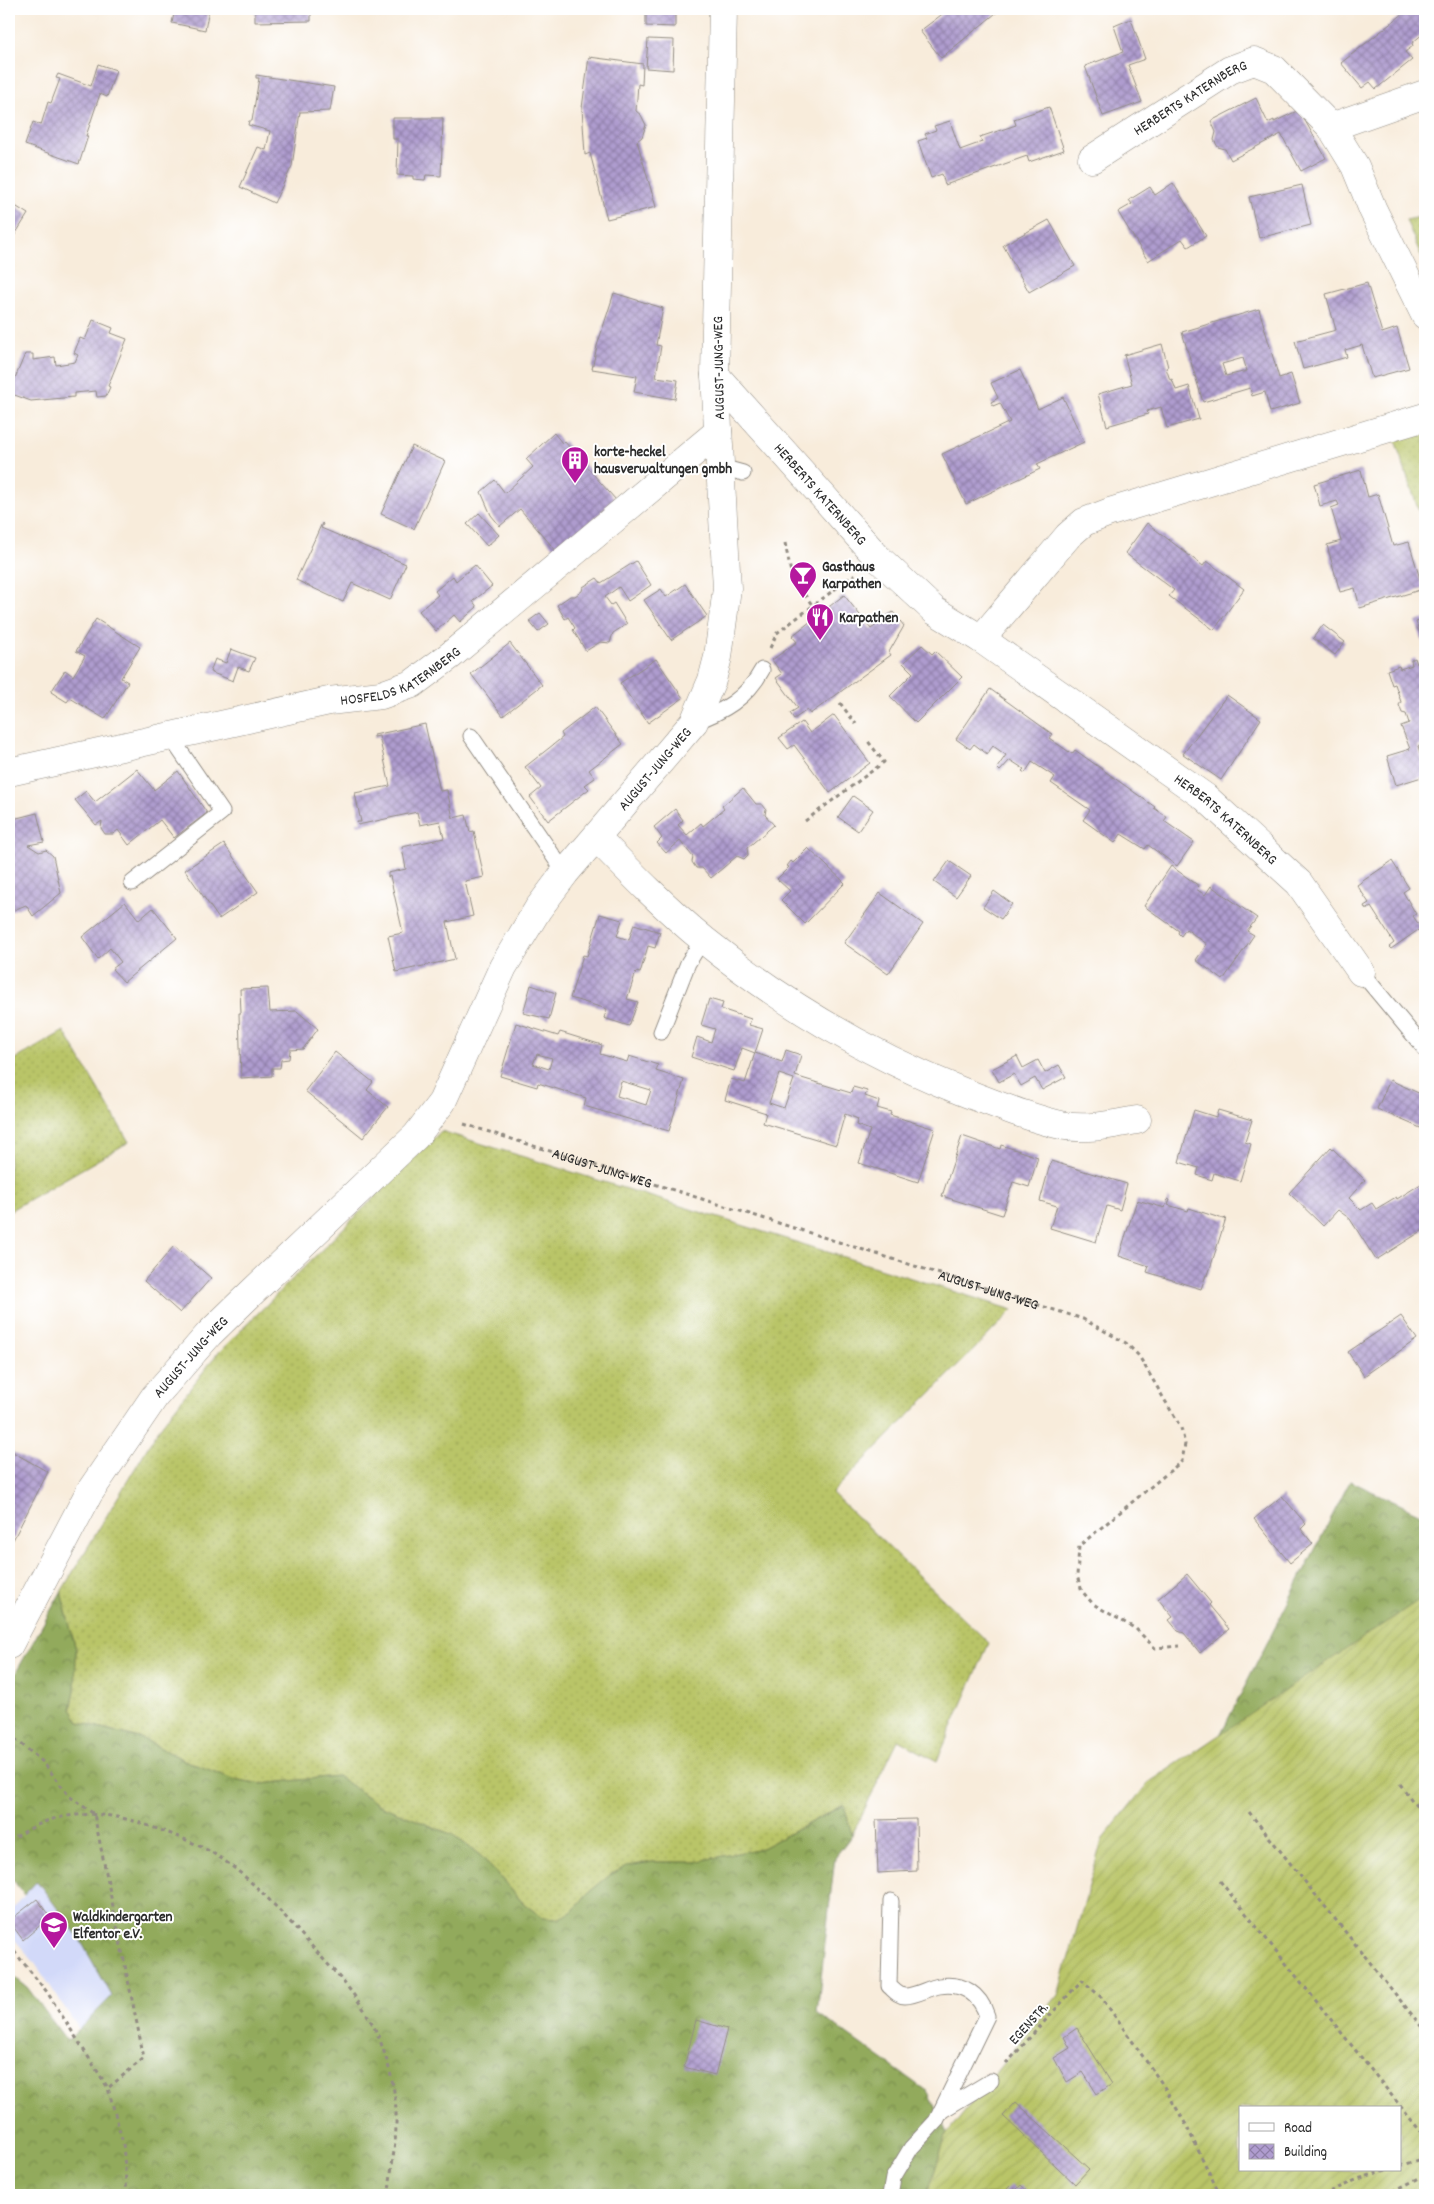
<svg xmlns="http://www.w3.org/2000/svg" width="1434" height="2204" font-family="Dekko,sans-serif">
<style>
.built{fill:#d2d9f9}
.grass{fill:url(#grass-dots);stroke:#727849}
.forest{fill:url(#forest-crowns);stroke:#5e6a44}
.garden{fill:url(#garden-furrows);stroke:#727849;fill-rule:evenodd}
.building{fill:url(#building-cross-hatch);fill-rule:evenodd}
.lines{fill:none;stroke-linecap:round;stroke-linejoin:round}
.lane-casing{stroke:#928c83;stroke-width:17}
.street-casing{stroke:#928c83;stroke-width:29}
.path{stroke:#928c83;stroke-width:3;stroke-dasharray:4 4;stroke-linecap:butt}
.lane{stroke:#fff;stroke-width:15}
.street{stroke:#fff;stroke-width:28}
.labels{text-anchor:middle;stroke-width:4;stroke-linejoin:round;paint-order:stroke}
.street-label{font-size:15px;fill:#2b2b2b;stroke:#fff}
.poi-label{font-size:15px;font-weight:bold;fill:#2b2b2b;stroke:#fff;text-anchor:start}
</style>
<defs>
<pattern id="grass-dots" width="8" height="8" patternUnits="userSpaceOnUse" patternTransform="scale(1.25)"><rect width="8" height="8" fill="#b9c567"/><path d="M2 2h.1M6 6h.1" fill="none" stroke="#9fa95a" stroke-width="1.8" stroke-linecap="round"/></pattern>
<pattern id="forest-crowns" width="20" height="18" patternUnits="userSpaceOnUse" patternTransform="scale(1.25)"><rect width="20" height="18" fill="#92aa5c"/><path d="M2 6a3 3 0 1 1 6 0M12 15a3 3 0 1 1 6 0" fill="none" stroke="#778b4c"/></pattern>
<pattern id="garden-furrows" width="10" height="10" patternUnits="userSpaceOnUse" patternTransform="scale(1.25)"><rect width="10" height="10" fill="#b9c567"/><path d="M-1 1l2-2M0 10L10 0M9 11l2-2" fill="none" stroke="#9fa95a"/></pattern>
<pattern id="building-cross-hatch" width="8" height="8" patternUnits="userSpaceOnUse" patternTransform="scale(1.25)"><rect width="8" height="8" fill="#af9ccf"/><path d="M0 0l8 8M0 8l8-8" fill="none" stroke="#8f7fa8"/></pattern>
</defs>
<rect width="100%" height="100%" fill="#fff"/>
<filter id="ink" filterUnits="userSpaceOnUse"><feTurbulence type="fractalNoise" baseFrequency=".02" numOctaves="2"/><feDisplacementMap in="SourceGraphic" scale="10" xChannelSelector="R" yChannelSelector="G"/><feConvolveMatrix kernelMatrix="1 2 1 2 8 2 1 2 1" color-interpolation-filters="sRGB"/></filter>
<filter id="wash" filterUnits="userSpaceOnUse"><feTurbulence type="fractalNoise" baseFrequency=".0096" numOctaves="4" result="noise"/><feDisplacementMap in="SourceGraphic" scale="20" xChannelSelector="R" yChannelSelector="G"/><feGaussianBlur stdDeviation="1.12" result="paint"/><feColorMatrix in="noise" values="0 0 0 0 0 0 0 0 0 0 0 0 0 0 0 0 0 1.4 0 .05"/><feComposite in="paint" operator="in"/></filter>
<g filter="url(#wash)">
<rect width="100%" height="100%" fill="#f8ecdb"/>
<path class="built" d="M36 1881 78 1936 112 1996 79 2029 34 1962 9 1933V1914Z"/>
<g class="grass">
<path d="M1425 216V265L1406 220Z"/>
<path d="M1425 428V530L1394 437Z"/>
<path d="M64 1031 129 1142 9 1211V1063Z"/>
<path d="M441 1131 1013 1310 832 1493 989 1643 937 1761 898 1740 852 1835 843 1805 762 1848 694 1862H652L588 1893 572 1912 564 1917 557 1919 543 1918 523 1903 481 1856 453 1835 379 1805 337 1776 262 1784 233 1779 184 1760 143 1739 79 1722 71 1709 75 1690 76 1650 61 1592 158 1430 217 1354Z"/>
</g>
<g class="forest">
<path d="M1350 1481 1425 1516V1596L1220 1735Z"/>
<path d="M61 1592 76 1650 75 1690 71 1709 79 1722 143 1739 184 1760 233 1779 262 1784 337 1776 379 1805 453 1835 481 1856 523 1903 543 1918 557 1919 572 1912 588 1893 610 1875 627 1866 652 1862H694L762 1848 844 1805 852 1835 835 1857 817 2013 928 2092 947 2133 927 2195H9V1973L27 1987 67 2041 112 1996 78 1936 37 1881 24 1895 9 1874V1685Z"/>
</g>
<path class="garden" d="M1425 1596V2195H927L947 2133 1058 1995 1102 1840 1148 1783ZM1240 2108H1400V2170H1240Z"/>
<g id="blocks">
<g class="building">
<path d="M175 9H209L205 30 172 23Z"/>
<path d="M255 9H311V21L255 22Z"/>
<path d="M646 9H675V27L646 26Z"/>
<path d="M949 9 951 12 955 9H1001L941 58 920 31Z"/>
<path d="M1409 9H1419L1425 16V32L1412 43 1413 46 1405 52 1412 60 1376 89 1370 82 1362 88 1341 63Z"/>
<path d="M1131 19 1145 59 1128 65 1142 102 1103 116 1085 66 1123 52 1114 26Z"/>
<path d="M648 39 674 40 673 70 646 68Z"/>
<path d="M589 57 643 64 642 85 638 84 636 111 641 115 646 125 642 137 637 141 656 207 607 219 590 153 585 155 582 108Z"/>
<path d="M98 64 116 70 107 97 100 94 86 136H88L79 164 25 145 33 122 41 125 48 102 51 103 60 79 56 78 58 74 91 86Z"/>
<path d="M256 75 334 87 330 111 300 112 292 166 274 203 240 187 258 147 266 150 270 131 248 125 249 121H252L259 78H256Z"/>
<path d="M1256 98 1268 123 1274 120V122L1299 110 1326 158 1301 171 1281 134 1231 160 1225 149 1218 147 1214 140 1216 132 1211 121Z"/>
<path d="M1049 107 1064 150 1029 162 1027 156 945 185 942 174 931 178 918 141 927 138 925 134 936 130 934 126 950 121 960 150 982 142 980 137 1016 125 1014 119Z"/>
<path d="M393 118H443L441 176 426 175 425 180 413 179V176L397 175 398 139H393Z"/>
<path d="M1173 183 1206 236 1188 247 1182 239 1148 261 1118 212 1132 204 1129 200 1150 187 1155 195Z"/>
<path d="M1302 185 1311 225 1259 238 1249 197Z"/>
<path d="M9 202 28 214 11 241 9 239Z"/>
<path d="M1049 220 1075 266 1029 292 1003 245Z"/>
<path d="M1367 283 1382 333 1397 328 1409 368 1372 378 1362 345 1345 350 1347 357 1303 369 1295 341 1336 330 1326 294Z"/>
<path d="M614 293 663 308 656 345 661 346 656 377 678 380 675 399 634 392 637 376 592 369 597 346Z"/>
<path d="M1259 309 1279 378 1291 374 1300 403 1270 412 1265 392 1252 396 1250 388 1203 402 1182 332ZM1243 358 1247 371 1226 376 1222 364Z"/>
<path d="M93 320 113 328 111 333 127 339 108 386 110 387 106 396 97 397 96 391 74 393V397L31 401 9 393 25 354H33V360L55 357 56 365 75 362 78 355 74 353 80 338 85 340Z"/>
<path d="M1162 344 1168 367 1166 368 1170 380 1172 379 1176 390 1189 386 1199 419 1167 428 1161 407 1147 411 1148 414 1107 426 1098 394 1132 384 1124 355Z"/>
<path d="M1020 370 1038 409 1063 397 1084 442 1037 464 1040 469 966 504 942 454 1010 422 1000 403 993 406 991 402 998 398 991 383Z"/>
<path d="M554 433 562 443 564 441 616 500 557 552 520 509 500 526 491 515 481 492 495 480 505 493 533 467 526 459Z"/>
<path d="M412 446 445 461 414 529 381 514Z"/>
<path d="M1361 470 1368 497 1378 494 1393 546 1409 542 1423 589 1360 608 1355 588 1340 592 1327 545 1341 541 1331 508 1339 505 1337 501 1320 506 1314 484Z"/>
<path d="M479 513 499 535 487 546 467 524Z"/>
<path d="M322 523 323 524 321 528 406 564 390 600 352 583 343 602 296 580Z"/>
<path d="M1147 523 1203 566 1207 561 1244 589 1214 630 1169 596 1174 590 1125 553Z"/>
<path d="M636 561 651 585 628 601 619 587 605 597 611 605 614 603 627 624 613 633 610 643 600 642 586 651 573 630 575 628 568 617 565 619 557 605 570 596H575L582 591 583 587 597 578 601 583Z"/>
<path d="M475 565 492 586 473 601 477 607 460 622 454 615 436 631 419 611 438 595 435 591 453 576 456 581Z"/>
<path d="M685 584 707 616 671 640 644 600 661 589 666 597Z"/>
<path d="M844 595 871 629 893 612 904 626 889 652 891 655 810 714 807 710 794 719 790 713 798 708 776 678 782 674 772 660 797 642 792 636Z"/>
<path d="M540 613 549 624 538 632 529 621Z"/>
<path d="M96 619 140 647 121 678 128 682 105 719 70 698 67 702 51 692 65 670 73 676 85 656 76 651Z"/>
<path d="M1425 619V649L1416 622Z"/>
<path d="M1323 625 1345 642 1335 655 1313 638Z"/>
<path d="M510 643 542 685 503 716 471 674Z"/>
<path d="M922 645 932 654 935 651 962 677 916 723 890 696 913 673 903 663Z"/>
<path d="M231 649 255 658 249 671 238 667 233 681 210 672 215 659 226 663Z"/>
<path d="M1415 658 1417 664 1425 661V744L1418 746 1425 769V776L1396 785 1387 756 1410 749 1401 726 1409 723 1406 714 1402 713 1399 705 1401 702 1395 684 1392 685 1387 670 1399 666 1400 669 1412 665 1411 660Z"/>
<path d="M656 659 683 698 648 723 620 683Z"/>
<path d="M990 689 1052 734 1049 738 1072 754 1075 750 1155 807 1154 808 1167 817 1164 821 1194 842 1177 866 1148 845 1145 849 1121 834 1115 843 1083 820 1090 810 1051 783 1055 777 1032 762 1025 773 1022 771 1024 769 1010 760 1000 771 997 768 1006 755 993 746 987 754 974 744 970 749 956 739Z"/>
<path d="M1227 695 1261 719 1221 780 1183 754Z"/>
<path d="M595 707 623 744 589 770 595 778 585 785 589 789 548 821 530 797 541 788 525 767 563 737 561 733Z"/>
<path d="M834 715 870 763 830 793 794 745 788 749 779 738 802 722 810 733Z"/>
<path d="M425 724 440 791 447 790 453 818 466 815 470 832 474 831 484 877 465 881 473 916 447 922 455 959 396 972 388 936 403 933 390 876 388 877V873L406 869 402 847 444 838 440 821 420 825 417 812 358 825 357 822H361L355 793 390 786 379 736 374 737V735Z"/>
<path d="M137 769 154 790 178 771 207 813 174 838 160 820 129 845 118 830 113 834H105L101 828 102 821 96 825 75 800 86 791 95 802Z"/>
<path d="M743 788 756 804H762L766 809 765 815 774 825 747 848 748 855 744 859 737 856 711 878 702 868H696L692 862 693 857 680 841 666 853 657 843 662 838 654 827 675 809 683 820 678 825 687 835 701 823 703 826 724 809 722 806Z"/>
<path d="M853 796 873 810 858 831 838 817Z"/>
<path d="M37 813 44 842 28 845 39 852 46 850 53 856 61 893 33 916 26 905 11 911 9 905V859L12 856 9 841V820Z"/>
<path d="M224 844 258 892 219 919 185 870Z"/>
<path d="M808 848 845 883 805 924 781 900 790 891 777 879 789 867 787 866 791 861 793 863Z"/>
<path d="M949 861 971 876 956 897 934 882Z"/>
<path d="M1392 861 1409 888 1403 892 1416 914 1413 916 1421 928 1391 949 1389 947 1394 943 1371 907 1366 910 1364 906 1369 903 1357 885Z"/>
<path d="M1171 866 1199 886 1196 889 1205 895 1211 886 1257 918 1247 931 1254 935 1223 980 1196 960 1207 944 1186 929 1181 936 1178 933 1179 931 1144 906Z"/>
<path d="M994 891 1012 904 1001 919 983 907Z"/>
<path d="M880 893 923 924 888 974 844 943Z"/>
<path d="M125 902 139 920 153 908 177 938 124 982 112 969 121 962 110 948 98 959 82 937Z"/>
<path d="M600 914 622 920 617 936 629 940 634 924 660 932 655 948 648 946 640 973 636 972 627 999 638 1002 629 1026 604 1018 607 1009 570 998 583 955 587 956Z"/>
<path d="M531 985 556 993 549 1019 523 1013Z"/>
<path d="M268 988 270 1012 297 1011 318 1029 303 1049 290 1050 289 1059 281 1060 280 1068H272V1076L241 1078 239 1013H241L240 989Z"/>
<path d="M709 999 723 1003 721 1009 751 1019 749 1025 763 1029 755 1053 742 1048 734 1071 691 1057 697 1037 711 1042 715 1029 701 1025Z"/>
<path d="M516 1023 558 1036 560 1032 602 1045 600 1054 627 1062 629 1056 658 1065 656 1071 684 1080 669 1131 584 1106 586 1098 538 1083 537 1087 500 1076ZM537 1054 552 1058 549 1069 533 1064ZM621 1081 651 1090 646 1105 617 1096Z"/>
<path d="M786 1050 801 1055 795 1076 851 1093 853 1087 867 1091 865 1096 879 1101 877 1108 891 1112 890 1115 935 1129 918 1182 859 1163 870 1130 856 1125 858 1119 845 1114 836 1145 763 1123 766 1113 725 1100 731 1079 745 1083 755 1053 782 1062ZM779 1074 794 1079 784 1108 769 1103Z"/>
<path d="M335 1052 373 1082 367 1090 388 1107 363 1138 305 1091Z"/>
<path d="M1017 1056 1023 1068 1038 1060 1045 1073 1059 1065 1066 1077 1042 1090 1035 1078 1021 1086 1014 1074 999 1082 992 1069Z"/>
<path d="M1390 1080 1425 1096V1130L1377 1109Z"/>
<path d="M1194 1110 1216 1117 1218 1110 1252 1120 1245 1142 1251 1144 1240 1181 1214 1173 1212 1180 1197 1175 1199 1168 1179 1162Z"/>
<path d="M962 1136 1000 1149 1001 1145 1038 1157 1029 1187 1013 1182 1002 1215 942 1196Z"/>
<path d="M1331 1147 1365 1180 1349 1198 1361 1210 1372 1203 1376 1209 1396 1197 1397 1199 1424 1182 1425 1229 1376 1260 1350 1219 1338 1210 1323 1226 1289 1193Z"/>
<path d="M1051 1161 1127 1184 1120 1210 1107 1206 1096 1242 1050 1228 1057 1206 1040 1201Z"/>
<path d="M1168 1199 1170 1200 1168 1205 1188 1211 1189 1208 1223 1219 1226 1218 1208 1275H1206L1201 1289 1147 1272 1149 1266 1119 1256 1137 1200 1165 1208Z"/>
<path d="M174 1246 211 1278 180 1313 144 1281Z"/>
<path d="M1401 1316 1417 1339 1364 1376 1348 1352Z"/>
<path d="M9 1450 48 1472 13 1540 9 1538Z"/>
<path d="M1282 1496 1306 1524 1301 1529 1313 1544 1290 1563 1254 1519Z"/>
<path d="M1187 1574 1211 1603 1209 1605 1229 1629 1200 1653 1184 1633 1178 1631 1169 1620 1173 1617 1158 1599Z"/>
<path d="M916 1819 917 1871 878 1873 876 1820Z"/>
<path d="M37 1899 50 1917 23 1940 9 1921Z"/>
<path d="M696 2020 727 2029 715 2075 684 2067Z"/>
<path d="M1077 2028 1112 2084 1097 2094 1083 2072 1067 2082 1054 2058 1070 2048 1064 2037Z"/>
<path d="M1016 2102 1089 2169 1075 2184 1003 2116Z"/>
<path d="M1011 2185 1016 2190 1021 2185 1032 2195H1001Z"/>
</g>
</g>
</g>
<g filter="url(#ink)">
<use href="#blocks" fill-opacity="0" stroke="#928c83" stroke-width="1"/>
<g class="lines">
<g class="lane-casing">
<g id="lane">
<path d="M721 467 743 473"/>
<path d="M694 722C723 712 747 698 762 670"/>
<path d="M471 736 565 873"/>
<path d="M132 883 222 812 170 736"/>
<path d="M1361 972 1425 1049"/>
<path d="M661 1032 688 963 703 939"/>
<path d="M891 1901 889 1986C894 1990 898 1996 905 1996 916 1996 928 1988 939 1986 963 1982 980 1994 987 2016L941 2111"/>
<path d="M890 2195 893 2178 911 2148 936 2121 941 2111 991 2081"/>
</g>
</g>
<g class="street-casing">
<g id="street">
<path d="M1331 127 1425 94"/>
<path id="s2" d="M1092 159 1230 70 1254 61 1274 69 1331 127 1355 166 1373 210 1425 315"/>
<path id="s3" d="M715 375 877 557 935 611 981 639 1205 797 1299 883 1361 972"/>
<path d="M981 639 1068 536 1084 522 1110 512 1425 417"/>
<path id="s4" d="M9 772 329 701 381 695 412 684 451 655 718 432"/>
<path d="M597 838C631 873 666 909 704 940 782 1003 868 1054 961 1091 993 1103 1031 1119 1065 1126 1089 1130 1114 1124 1137 1120"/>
<path id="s5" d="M9 1645 89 1493 155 1396 209 1334 246 1298 416 1136 442 1102 503 967 538 909 565 873 694 722 712 680 718 657 727 588 715 375 723 9"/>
</g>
</g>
<g class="path">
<path d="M785 543 792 578 813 606"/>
<path d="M770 648 777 633 855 574"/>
<path d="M840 703 856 724"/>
<path d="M805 821 884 762 867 740"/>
<path id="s1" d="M464 1124 1083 1319 1126 1343 1139 1356 1181 1428 1185 1444 1182 1461 1079 1546 1077 1576 1082 1591 1093 1604 1136 1629 1155 1648 1180 1646"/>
<path d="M9 1734 43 1762 69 1796 94 1814 144 2058 108 2088"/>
<path d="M1400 1784 1425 1818"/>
<path d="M1249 1812 1425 2031"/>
<path d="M9 1841C22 1833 38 1823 53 1819 87 1810 120 1815 152 1827 172 1834 193 1842 211 1852 251 1876 285 1916 316 1951 342 1980 369 2008 382 2046 391 2071 397 2097 396 2124 396 2147 390 2171 389 2195"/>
<path d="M1220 1881 1425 2137"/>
<path d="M9 1945 47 1992 108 2088 123 2143 127 2195"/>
<path d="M1006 2064 1082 1980 1102 1998 1163 2085 1185 2123 1220 2195"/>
<path d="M1400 2166 1425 2158"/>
<path d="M1323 2195 1358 2179 1386 2170"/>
<path d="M1386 2195 1425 2175"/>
</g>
<use href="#lane" class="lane"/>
<use href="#street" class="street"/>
</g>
</g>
<defs>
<g id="building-pin" transform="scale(1.4375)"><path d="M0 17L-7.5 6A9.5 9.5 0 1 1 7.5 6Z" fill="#b5179e" stroke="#fff"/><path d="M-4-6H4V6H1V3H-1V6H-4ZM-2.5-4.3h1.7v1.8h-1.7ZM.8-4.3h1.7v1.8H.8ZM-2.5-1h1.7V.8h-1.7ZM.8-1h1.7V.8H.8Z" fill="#fff"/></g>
<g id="bar-pin" transform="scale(1.4375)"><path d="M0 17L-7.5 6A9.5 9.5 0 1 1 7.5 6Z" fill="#b5179e" stroke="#fff"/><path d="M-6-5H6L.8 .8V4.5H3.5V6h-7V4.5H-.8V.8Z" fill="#fff"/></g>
<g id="restaurant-pin" transform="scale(1.4375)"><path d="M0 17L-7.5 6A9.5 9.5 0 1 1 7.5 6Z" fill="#b5179e" stroke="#fff"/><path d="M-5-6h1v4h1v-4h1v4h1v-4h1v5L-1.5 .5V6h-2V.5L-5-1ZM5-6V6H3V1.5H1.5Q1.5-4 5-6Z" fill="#fff"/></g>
<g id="school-pin" transform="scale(1.4375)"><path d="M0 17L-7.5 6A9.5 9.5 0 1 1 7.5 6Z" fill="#b5179e" stroke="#fff"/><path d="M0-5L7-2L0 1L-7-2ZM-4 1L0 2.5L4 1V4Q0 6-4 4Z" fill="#fff"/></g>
</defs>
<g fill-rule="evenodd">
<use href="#building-pin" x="575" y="460"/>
<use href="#bar-pin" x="803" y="575"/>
<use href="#restaurant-pin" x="820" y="617"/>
<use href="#school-pin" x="54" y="1925"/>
</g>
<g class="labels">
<g class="street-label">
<text dy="5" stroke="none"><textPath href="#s2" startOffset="116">HERBERTS KATERNBERG</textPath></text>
<text transform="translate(718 368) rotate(-91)" y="5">AUGUST-JUNG-WEG</text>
<text dy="5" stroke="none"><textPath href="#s3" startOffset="159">HERBERTS KATERNBERG</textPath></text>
<text dy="5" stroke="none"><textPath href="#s4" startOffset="405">HOSFELDS KATERNBERG</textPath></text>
<text dy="5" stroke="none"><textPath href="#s5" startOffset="1099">AUGUST-JUNG-WEG</textPath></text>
<text dy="5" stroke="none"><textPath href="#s3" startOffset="681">HERBERTS KATERNBERG</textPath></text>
<text dy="5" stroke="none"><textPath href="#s1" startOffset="145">AUGUST-JUNG-WEG</textPath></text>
<text dy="5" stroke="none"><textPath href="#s1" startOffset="550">AUGUST-JUNG-WEG</textPath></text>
<text dy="5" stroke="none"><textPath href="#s5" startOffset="342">AUGUST-JUNG-WEG</textPath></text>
<text transform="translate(1028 2023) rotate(-48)" y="5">EGENSTR.</text>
</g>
<g class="poi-label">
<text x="594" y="456">korte-heckel<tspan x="594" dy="17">hausverwaltungen gmbh</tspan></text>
<text x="822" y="571">Gasthaus<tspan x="822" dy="17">Karpathen</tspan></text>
<text x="839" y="622">Karpathen</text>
<text x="73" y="1921">Waldkindergarten<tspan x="73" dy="17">Elfentor e.V.</tspan></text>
</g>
</g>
<rect width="1434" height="2204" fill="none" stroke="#fff" stroke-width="30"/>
<rect x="1239" y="2106" width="162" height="65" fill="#ffffff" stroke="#aaaaaa"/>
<rect x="1249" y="2123" width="25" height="8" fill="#ffffff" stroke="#aaaaaa"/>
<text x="1284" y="2132" font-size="15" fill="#2b2b2b">Road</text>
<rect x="1249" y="2144" width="25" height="15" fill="url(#building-cross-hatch)" stroke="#aaaaaa"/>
<text x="1284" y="2156" font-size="15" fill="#2b2b2b">Building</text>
</svg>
